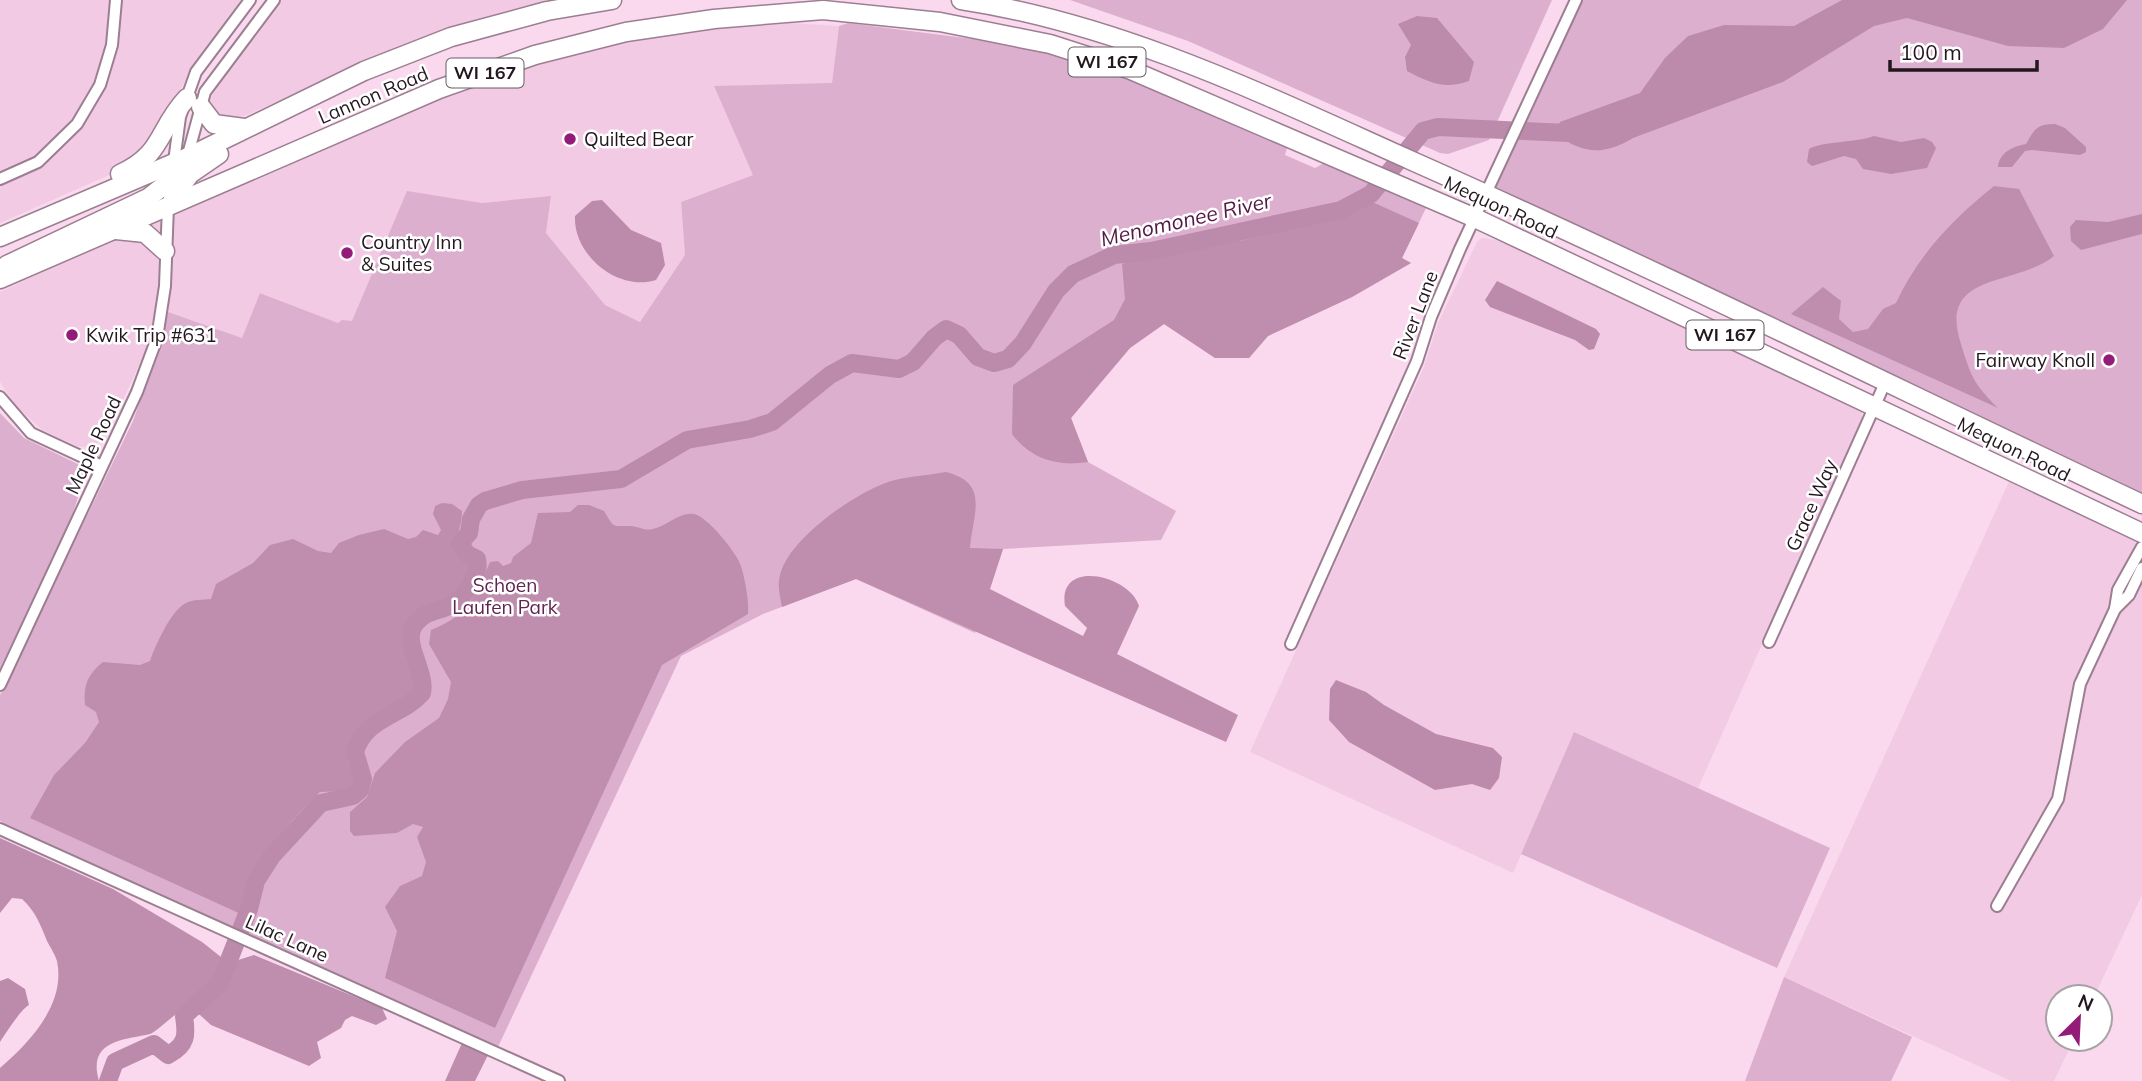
<svg xmlns="http://www.w3.org/2000/svg" width="2142" height="1081" font-family="Mulish,sans-serif">
<style>
.built{fill:#f2cae4}
.green{fill:#ddafce}
.forest{fill:#bf8eae}
.water{fill:#bc8bac}
.lines{fill:none;stroke-linecap:round;stroke-linejoin:round}
.river{stroke:#bc8bac;stroke-width:18}
.street-casing{stroke:#9c7e91;stroke-width:14}
.primary-casing{stroke:#9c7e91;stroke-width:21}
.street{stroke:#fff;stroke-width:10}
.primary{stroke:#fff;stroke-width:18}
.poi-dot{fill:#941c79;stroke:#fff;stroke-width:2.5}
.labels{text-anchor:middle;stroke-width:5;stroke-linejoin:round;paint-order:stroke}
.shield{fill:#fff;stroke:#645d62;stroke-width:2}
.shield-label{font-size:18px;font-weight:bold;fill:#22171e}
.street-label{font-size:19px;fill:#22171e;stroke:#fff}
.poi-label{font-size:19px;fill:#22171e;stroke:#fff;text-anchor:start}
.park-label{font-size:19px;fill:#602450;stroke:#fff}
.water-label{font-size:21px;font-style:italic;fill:#531944;stroke:#fff}
</style>
<rect width="100%" height="100%" fill="#fad9ee"/>
<g class="built">
<path d="M0 0H243L192 67 151 148 123 169 0 223Z"/>
<path d="M282 0H559L455 30 364 64 226 124 207 107 209 101 225 74Z"/>
<path d="M790 23 839 26 832 83 753 175 681 202 685 255 640 322 605 305 546 233 551 197 482 203 408 192 350 328 261 293 242 338 168 312 154 314 147 349 120 406 94 449 77 446 42 430 15 405 0 382V292L201 198 464 88 498 68 643 39 709 28Z"/>
<path d="M1482 238 1496 240 1560 265 1860 406 1862 411V420L1698 788 1574 732 1513 873 1250 752 1423 369 1438 323 1477 242Z"/>
<path d="M2012 475 2142 536V895L2094 997H2058V1039H2074L2054 1081H2011L1784 977Z"/>
</g>
<g class="green">
<path d="M1070 0H1552L1489 140 1448 154 1440 153 1188 41Z"/>
<path d="M1576 0H2142V496L1488 194Z"/>
<path d="M848 23 1004 43 1043 52 1160 90 1274 140 1287 148 1285 155 1315 168 1324 163 1426 208 1402 258 1411 263 1352 297 1268 336 1249 358H1215L1164 324 1130 348 1071 418 1088 462 1176 511 1161 540 1003 549 975 633 856 579 763 614 681 656 498 1047 0 821V695L133 421 160 346 168 312 242 338 260 293 338 323 342 320 352 321 407 191 482 203 551 196 546 233 605 305 640 322 685 255 681 202 753 175 714 86 832 83 839 26Z"/>
<path d="M0 413 24 438 84 467 86 472 68 529 0 668Z"/>
<path d="M1574 732 1830 848 1777 968 1521 854Z"/>
<path d="M1784 977 1912 1037 1891 1081H1745Z"/>
</g>
<g class="forest">
<path d="M1994 186 2019 189 2054 256C2016 287 1937 271 1961 344 1971 377 1974 384 1998 408L1791 314 1823 287 1841 301 1839 319 1853 332 1868 329 1883 309 1896 303C1918 255 1953 219 1994 186Z"/>
<path d="M1370 201 1419 223 1402 258 1411 263 1352 297 1268 336 1249 358H1215L1164 324 1130 348 1071 418 1088 462C1057 467 1030 459 1012 434L1013 385 1114 320 1125 299 1122 264 1143 254 1181 253 1214 241H1241L1349 214Z"/>
<path d="M946 472C990 483 973 513 970 548L1003 549 990 589 1083 636 1087 628 1065 606C1057 558 1130 575 1139 606L1117 654 1238 715 1226 742 856 579 782 607C780 596 777 586 780 575 789 539 850 497 883 484 902 476 926 476 946 472Z"/>
<path d="M442 503 452 504 462 511C461 547 443 531 475 564 471 573 463 591 456 596 441 607 412 608 405 626 398 650 425 673 415 695 385 707 350 722 348 761L356 776V787L349 791 320 792C285 827 249 864 243 915L30 818 54 775 85 743 99 722 96 712 85 705C83 685 88 674 103 662L140 665 150 661C155 646 170 613 184 604 192 599 202 600 211 599L216 584 253 563 270 545 293 539 318 551 331 553 339 543 359 535 384 529 408 539 416 537 423 530 438 535 441 530 433 514 435 506Z"/>
<path d="M578 505H589L604 511C616 531 612 525 632 526 640 527 645 531 653 529 667 526 679 512 694 514 707 516 737 553 741 566 745 580 749 599 748 614L662 665 495 1028 385 978 397 931 385 907 400 886 422 876 426 862 417 837 423 827 413 824 397 833 354 836 350 831V812L367 797 375 773 405 742 439 718 448 699 451 682 429 644 431 630C470 614 473 599 490 562L498 561 503 566 511 563 513 557 531 543 538 513 570 512Z"/>
<path d="M0 838 113 889 202 942 221 957 235 961 254 955 382 1008 387 1019 376 1025 352 1016 345 1020 341 1028 317 1042 321 1058 309 1066 211 1025 200 1015 181 1011C173 1015 155 1033 150 1034 124 1040 87 1040 99 1081H0V1068C30 1042 66 1004 57 961 55 954 50 947 47 941 40 924 36 912 22 899L12 898 0 913Z"/>
<path d="M462 1043 488 1055 475 1081H445Z"/>
</g>
<g class="water">
<path d="M1842 0H2127L2103 29 2064 48 2008 46 1907 18 1874 26 1783 82 1633 138C1603 156 1584 154 1555 134L1560 122 1640 93 1665 58 1688 36 1724 25 1794 26Z"/>
<path d="M1417 16 1437 18 1474 62 1469 81C1445 90 1430 83 1407 71L1405 57 1411 45 1398 24Z"/>
<path d="M2055 124 2065 128 2086 147V152L2080 155 2032 150 2025 151 2012 167H1998C1999 153 2013 146 2026 144 2034 130 2036 124 2055 124Z"/>
<path d="M1874 136 1901 142 1924 138 1932 142 1936 148 1927 168 1891 174 1863 169 1856 159 1844 156 1812 166 1807 162 1809 149C1822 141 1856 143 1874 136Z"/>
<path d="M602 200 631 230 661 243 665 265 656 280C618 292 573 255 575 216L592 201Z"/>
<path d="M2142 214V234L2081 250 2071 241 2070 227 2076 220 2108 222Z"/>
<path d="M1497 281 1596 329 1600 334 1594 349 1589 350 1575 340 1490 307 1485 300Z"/>
<path d="M1336 680 1366 692 1384 705 1436 734 1493 748 1502 757 1499 778 1490 790 1472 784 1435 790 1349 742 1329 720 1330 689Z"/>
<path d="M8 978 25 989 29 1005C21 1009 6 1033 0 1042V981Z"/>
</g>
<g class="lines">
<path class="river" d="M108 1081 115 1062 154 1044 168 1055C187 1045 187 1035 184 1016L220 983 249 909 256 881 272 856 321 803 353 796 360 790 363 779 355 752C365 717 402 716 422 693 427 672 401 642 415 624 433 601 453 620 473 580 476 572 479 568 477 559L467 554 460 543 469 533 471 519 479 505 485 501 522 490 621 479 687 440 750 429 772 422 830 375 852 363 899 369 913 362 934 338 946 329 959 335 978 357 994 363 1008 359 1023 343 1056 291 1073 274 1114 255 1151 251 1341 210 1371 194 1423 131 1438 127 1568 133 1576 131"/>
<g class="street-casing">
<g id="street">
<path d="M187 158 205 92 274 0"/>
<path d="M0 179 38 162 77 124 100 85 112 45 116 0"/>
<path d="M0 397 31 433 102 466"/>
<path d="M2115 609 2129 595 2142 568"/>
<path d="M1769 642 1885 383"/>
<path d="M1291 644 1417 361 1431 317 1460 249 1576 0"/>
<path d="M0 685 137 392 157 338 165 286 168 206 180 117 196 72 250 0"/>
<path d="M0 829 559 1081"/>
<path d="M1997 906 2058 799 2080 684 2115 609 2118 590 2142 547"/>
</g>
</g>
<g class="primary-casing">
<g id="primary">
<path d="M961 0C1120 24 1265 95 1410 160 1656 269 1898 389 2142 504"/>
<path d="M201 107 214 124 244 128"/>
<path d="M120 174C164 154 157 130 187 98"/>
<path d="M178 190 190 174 219 154"/>
<path d="M116 230 145 233 165 251"/>
<path d="M0 237 188 157 364 71 451 37 547 11 612 0"/>
<path d="M7 265 148 198 171 180 188 157"/>
<path d="M0 279 439 89 535 55 626 32 714 19 823 10 940 22 1050 44 1131 70 1475 218 2142 533"/>
</g>
</g>
<use href="#street" class="street"/>
<use href="#primary" class="primary"/>
</g>
<g class="poi-dot">
<circle cx="570" cy="139" r="7"/>
<circle cx="347" cy="253" r="7"/>
<circle cx="72" cy="335" r="7"/>
<circle cx="2109" cy="360" r="7"/>
</g>
<g class="labels">
<g class="shield">
<rect x="1068.5" y="47.5" width="77" height="29" rx="5"/>
<rect x="446.5" y="58.5" width="77" height="29" rx="5"/>
<rect x="1686.5" y="320.5" width="77" height="29" rx="5"/>
</g>
<g class="shield-label">
<text x="1107" y="68">WI 167</text>
<text x="485" y="79">WI 167</text>
<text x="1725" y="341">WI 167</text>
</g>
<g class="street-label">
<text transform="translate(373 95) rotate(-23)" y="7">Lannon Road</text>
<text transform="translate(1501 207) rotate(25)" y="7">Mequon Road</text>
<text transform="translate(1415 315) rotate(-69)" y="7">River Lane</text>
<text transform="translate(93 445) rotate(-65)" y="7">Maple Road</text>
<text transform="translate(2014 449) rotate(26)" y="7">Mequon Road</text>
<text transform="translate(1811 505) rotate(-66)" y="7">Grace Way</text>
<text transform="translate(287 938) rotate(24)" y="7">Lilac Lane</text>
</g>
<g class="poi-label">
<text x="584" y="146">Quilted Bear</text>
<text x="361" y="249">Country Inn<tspan x="361" dy="22">&amp; Suites</tspan></text>
<text x="86" y="342">Kwik Trip #631</text>
<text x="2095" y="367" text-anchor="end">Fairway Knoll</text>
</g>
<g class="park-label">
<text x="505" y="592">Schoen<tspan x="505" dy="22">Laufen Park</tspan></text>
</g>
<g class="water-label">
<text transform="translate(1186 220) rotate(-13)" y="7">Menomonee River</text>
</g>
</g>
<g transform="translate(2079 1018) rotate(24)"><circle r="33" fill="#ffffff" stroke="#a7a2a5" stroke-width="2"/>
<path d="M0-5L12 26L0 18L-12 26Z" fill="#941c79"/>
<text y="-10" font-size="19" font-weight="bold" text-anchor="middle" fill="#22171e">N</text>
</g>
<path d="M1890 60v10h147v-10" fill="none" stroke="#22171e" stroke-width="3.5"/>
<text x="1900" y="60" font-size="21" fill="#22171e" stroke="#ffffff" stroke-width="5" paint-order="stroke">100 m</text>
</svg>
